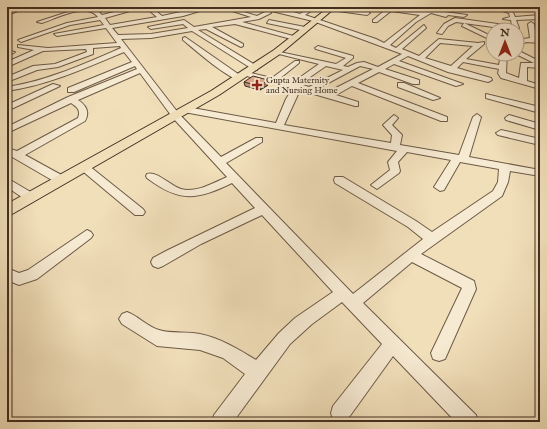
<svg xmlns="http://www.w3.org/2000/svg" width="547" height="429" font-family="'IM FELL English',serif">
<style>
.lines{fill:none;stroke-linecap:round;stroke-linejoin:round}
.minor-casing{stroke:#6d5a46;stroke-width:2}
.major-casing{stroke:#412e20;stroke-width:2}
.minor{fill:#f6ead2;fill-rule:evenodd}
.major{fill:#f1dfba;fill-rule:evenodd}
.wall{fill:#bf9076;stroke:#412e20}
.shaded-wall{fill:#9b7560;stroke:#412e20}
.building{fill:#dea789;stroke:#412e20}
.poi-dot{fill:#8f2418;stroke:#f6ead2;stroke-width:1.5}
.labels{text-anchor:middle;stroke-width:4;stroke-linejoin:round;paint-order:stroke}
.far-poi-label{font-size:9px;fill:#412e20;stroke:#f6ead2;text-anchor:start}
</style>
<rect width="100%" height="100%" fill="#f1dfba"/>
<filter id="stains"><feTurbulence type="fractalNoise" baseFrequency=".005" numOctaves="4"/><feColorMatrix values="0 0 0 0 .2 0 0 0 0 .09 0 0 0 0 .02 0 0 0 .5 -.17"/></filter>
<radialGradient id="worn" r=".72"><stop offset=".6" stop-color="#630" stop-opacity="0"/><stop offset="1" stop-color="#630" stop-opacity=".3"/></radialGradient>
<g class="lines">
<g class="minor-casing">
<g id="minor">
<path d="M21 7H29L7 15V11Z"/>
<path d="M74 7C85 7 95 7 102 15L135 7H144L105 18 110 25 157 17 145 7H151L162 16 204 7H213L183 16 112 28 118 35 151 34 188 28 183 24 151 29 148 27 184 20 194 27 251 17 220 7H228L257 16 269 10 271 13 259 19 242 22 297 37 298 38 295 40 235 24 212 27 243 44V46L241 47 206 29 198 30 257 66V70H254L192 31 151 38 121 39 179 114 221 157 256 138H262V142L226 163 353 294 423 239 408 227 335 183 334 180 335 177H343L416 221 432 232 493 191 498 182 499 169 460 162 444 190 440 191 434 187 451 160 407 152 398 162 400 171 399 173 377 189 371 185 390 170 388 162 397 151 184 112 183 110 187 107 276 123 286 99 293 88 243 75V71L272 78 295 61H299V63L279 79 292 83 319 64 275 53V51L336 64 346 58 316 49 315 48 318 46 353 56V58L343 66 348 67 357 63 364 62 378 67 402 54 313 21 255 7 289 10 293 7H299L293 12 300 14 311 7H317L305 15 376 39 384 43 420 15 391 11 377 22H373V20L389 7 424 12 426 11 413 7 429 9 433 7 437 11 467 15 464 17 448 15 446 17 431 13 416 22 390 45 396 48 424 25 426 28 402 49 419 56 439 39 478 43 484 42V44L466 59 499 65 501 54H507L506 73 519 78 521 63H534L516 54 517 50 539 61 540 68 527 67V81L540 85V89L501 78 498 73 499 69 463 62 457 68 491 78 492 80 488 82 448 72 408 56 399 61 463 84 456 86 394 64 385 69 419 80V84H413L379 72 358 83 447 117V121H441L352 86 336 95 358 102V106H355L300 90 284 125 391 143 392 135 383 125 394 115 398 118 392 125 402 135 400 145 459 155 473 117 477 114 481 117 469 157 540 170V176L510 171 508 182 502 196 421 254 474 281 476 289 445 359 439 361 433 359 431 353 462 288 412 262 363 303 476 415 478 422H456L393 356 347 420 341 422 333 420 331 413 333 406 382 344 342 302 312 324 290 344 233 422H212L214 415 245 374 223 358 200 350 157 346 122 324 119 319 122 314 127 312C138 316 148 327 159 330 172 334 187 331 200 334 220 338 238 349 256 360L279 333 295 318 333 292 262 215 201 244 163 266 158 268 153 266 151 262 153 258 166 251 255 208 232 183C197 200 180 203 147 178L146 176 147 174C158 171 170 186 181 189 197 193 213 183 227 177L173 118 140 73 78 100C86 105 90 112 85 121L25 155 65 177 66 180 65 183H57L7 154V148L17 151 78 118C81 110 77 107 71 103L7 133V127L68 97 137 69 135 66 74 92H68V88L132 62 124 52C86 68 48 85 7 91V87C47 81 84 64 121 48L120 46 93 48V54L58 67 37 70 7 82V77L33 66 55 64 87 52 86 49 43 51 7 67V62L34 50 18 47V45L48 48 117 43 106 28 57 36 54 34 104 25 100 20 70 25 21 42 18 40 67 23 98 17C86 2 57 18 42 23L37 22 77 9ZM440 43 473 46 451 66 425 58ZM326 66 343 70 309 87 300 84ZM360 66 373 69 328 92 317 89Z"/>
<path d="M329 7 367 11 370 13 367 15 331 10Z"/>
<path d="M501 7C508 7 513 10 515 17L540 15V19L516 20 519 28 516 30 456 22 448 26 442 34 437 33 444 24 455 18 512 26 511 20 503 19 510 17 509 13 503 11Z"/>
<path d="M269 20 305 27 308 29 305 31 267 23Z"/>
<path d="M531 22 534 24 536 39H540V43L526 42 517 48V43L523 39 530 38 528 24Z"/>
<path d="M464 23 493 37V41L462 26Z"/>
<path d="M7 26 10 29 7 31Z"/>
<path d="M185 37 241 76V80C230 81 193 48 183 40V38Z"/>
<path d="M10 51 15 52 7 57V52Z"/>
<path d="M398 83H404L440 98 433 100 398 87Z"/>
<path d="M53 84 60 86 7 111V105Z"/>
<path d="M486 94 540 107V113L486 98Z"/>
<path d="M509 115 540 124V130L506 120 505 118Z"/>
<path d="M501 130 540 139V145L498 135 496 133Z"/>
<path d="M84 164 88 165 143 209 145 212 143 215H135L80 169 79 167 80 165Z"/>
<path d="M7 178 34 194 36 197 34 200H26L7 187Z"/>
<path d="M87 230 91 232 93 235 91 238 37 279 19 285 7 280V268L19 273 28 270Z"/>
</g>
</g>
<g class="major-casing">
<path id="major" d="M329 7H336L280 54 219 95 7 217V204L211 91 274 50Z"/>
</g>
<use href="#minor" class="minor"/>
<use href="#major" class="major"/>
</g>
<path class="wall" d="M268 80V85L260 90 245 86 244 82Z"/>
<path class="shaded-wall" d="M268 80V85L260 90V86Z"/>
<path class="building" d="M253 76 268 80 260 86 244 82Z"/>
<path class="poi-dot" d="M255 79h4v4h4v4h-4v4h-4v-4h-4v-4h4z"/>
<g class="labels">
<g class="far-poi-label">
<text x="266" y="83">Gupta Maternity<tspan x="266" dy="10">and Nursing Home</tspan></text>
</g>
</g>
<rect width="547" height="429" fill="none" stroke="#f1dfba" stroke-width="24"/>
<rect x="8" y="8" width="531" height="413" fill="none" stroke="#412e20" stroke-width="2"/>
<rect x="12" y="12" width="523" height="405" fill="none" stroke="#412e20"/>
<g transform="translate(505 42)"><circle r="19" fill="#f6ead2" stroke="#ae9f8b"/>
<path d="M0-3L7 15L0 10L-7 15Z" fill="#8f2418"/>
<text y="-6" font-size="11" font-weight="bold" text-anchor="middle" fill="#412e20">N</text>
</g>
<rect width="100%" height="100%" filter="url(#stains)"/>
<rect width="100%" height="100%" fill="url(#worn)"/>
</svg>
